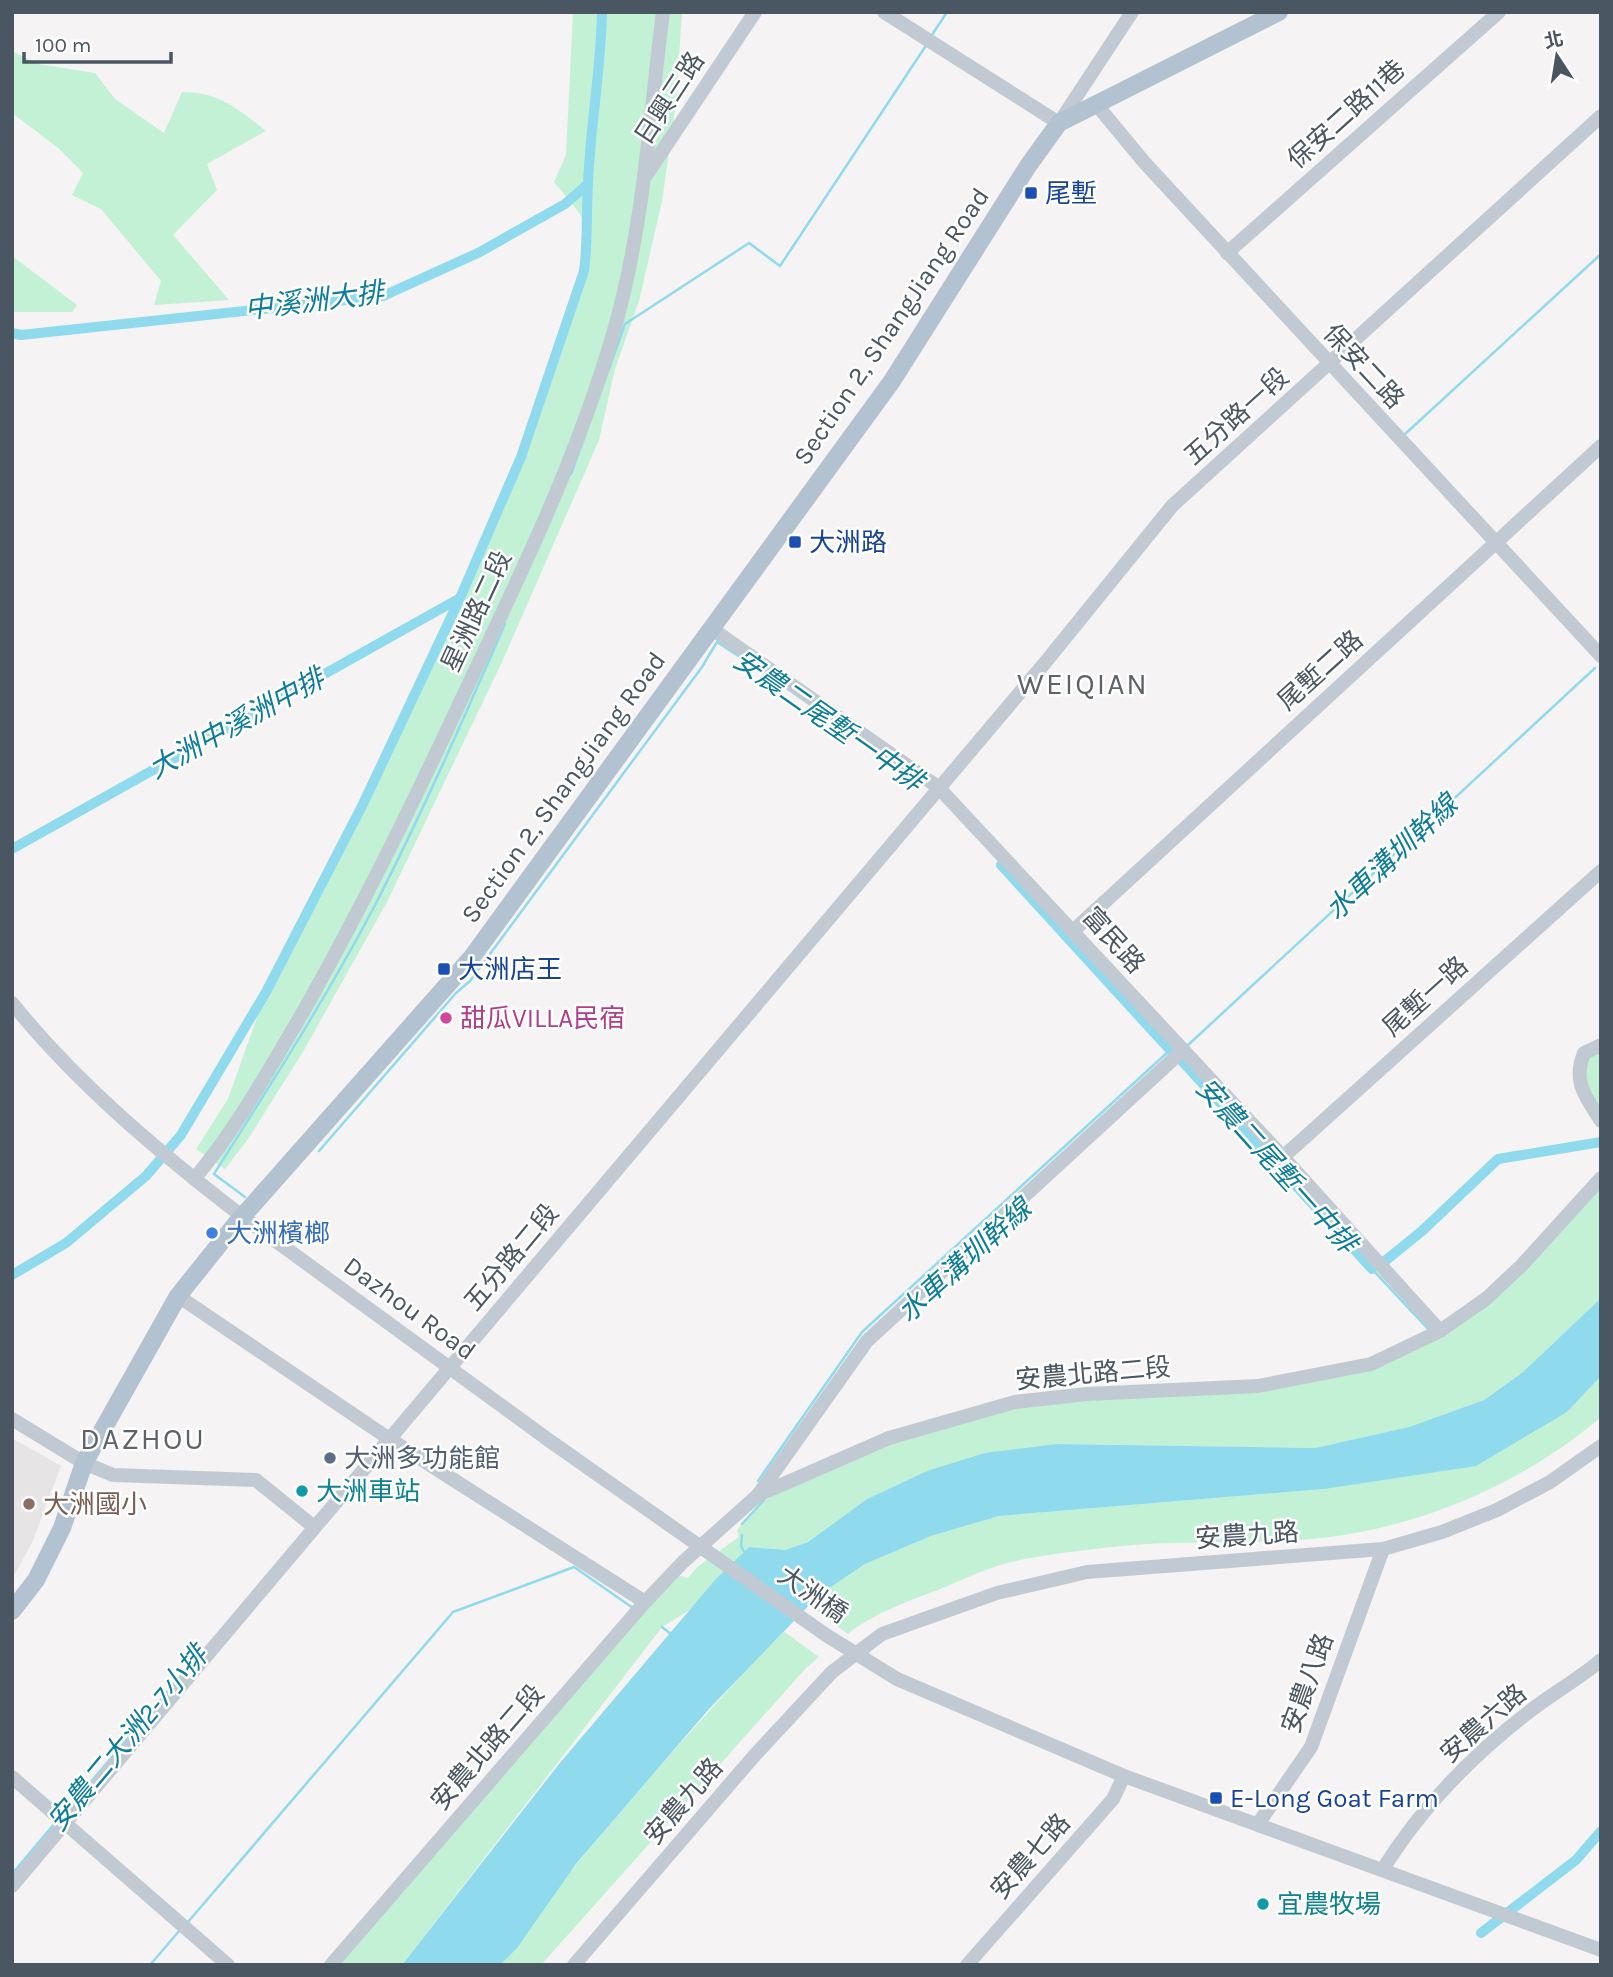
<svg xmlns="http://www.w3.org/2000/svg" width="1613" height="1977" font-family="Karla,'Noto Sans TC',sans-serif">
<style>
.education{fill:#e6e4e5}
.green{fill:#c3f1d5}
.water{fill:#90daee}
.lines{fill:none;stroke-linecap:round;stroke-linejoin:round}
.stream{stroke:#90daee;stroke-width:2.5}
.canal{stroke:#90daee;stroke-width:10}
.minor{stroke:#c1cad2;stroke-width:14}
.major{stroke:#b3c2d1;stroke-width:18}
.transit-dot{fill:#1a4fb4;stroke:#fff;stroke-width:2.5}
.hotel-dot{fill:#d1479c;stroke:#fff;stroke-width:2.5}
.shop-dot{fill:#3f7fe0;stroke:#fff;stroke-width:2.5}
.service-dot{fill:#5c6f8a;stroke:#fff;stroke-width:2.5}
.culture-dot{fill:#0f9aa8;stroke:#fff;stroke-width:2.5}
.education-dot{fill:#8d6e63;stroke:#fff;stroke-width:2.5}
.labels{text-anchor:middle;stroke-width:5;stroke-linejoin:round;paint-order:stroke}
.street-label{font-size:26px;fill:#4a5661;stroke:#fff}
.transit-label{font-size:26px;fill:#164399;stroke:#fff;text-anchor:start}
.hotel-label{font-size:26px;fill:#b23c85;stroke:#fff;text-anchor:start}
.shop-label{font-size:26px;fill:#366cbe;stroke:#fff;text-anchor:start}
.service-label{font-size:26px;fill:#4e5e75;stroke:#fff;text-anchor:start}
.culture-label{font-size:26px;fill:#0d838f;stroke:#fff;text-anchor:start}
.education-label{font-size:26px;fill:#785e54;stroke:#fff;text-anchor:start}
.water-label{font-size:28px;font-style:italic;fill:#0c7c9b;stroke:#fff}
.quarter-label{font-size:30px;letter-spacing:2px;fill:#5f6368;stroke:#fff}
</style>
<rect width="100%" height="100%" fill="#f5f3f3"/>
<path class="education" d="M12 1438 61 1466 32 1543 12 1579Z"/>
<g class="green">
<path d="M573 12H682L676 103 662 201 639 301 615 369 599 440 502 662 387 902 304 1050 248 1139 225 1169 196 1149 228 1099 266 992 363 804 460 598 521 457 584 271C594 222 584 219 554 182L566 155Z"/>
<path d="M12 51 38 64 95 73 115 99 164 133 182 92C219 92 238 109 266 131L207 164 217 190 173 235 229 300 154 305 161 281 101 209 72 195 83 173 57 147 12 113Z"/>
<path d="M12 256 77 305 72 312H12Z"/>
<path d="M1601 1045V1121L1583 1093 1584 1053Z"/>
<path d="M1601 1177V1298L1523 1372 1484 1400 1409 1427 1315 1448 1057 1444 927 1471 867 1499 808 1542 785 1550 749 1547 688 1611 662 1627 402 1965H337L676 1575 688 1578 697 1567 739 1537 737 1530 760 1503 815 1473 889 1438 1015 1402 1258 1386 1371 1364 1487 1298Z"/>
<path d="M1601 1376V1417C1530 1478 1437 1520 1344 1535 1267 1547 1189 1538 1112 1547 1077 1551 1041 1555 1007 1563 984 1569 960 1581 938 1590 908 1601 872 1614 848 1634L809 1605 819 1595 865 1564 931 1536 999 1516 1324 1489 1567 1412Z"/>
<path d="M783 1631 819 1657 806 1668 541 1965H500C531 1933 552 1893 581 1859 646 1781 713 1705 783 1631Z"/>
</g>
<path class="water" d="M1601 1298V1376L1567 1412 1476 1466 1324 1489 999 1516 931 1536 865 1564 819 1595 709 1709 576 1864 517 1948 500 1965H402L559 1764 715 1580 749 1547 785 1550 808 1542 867 1499 927 1471 985 1453 1057 1444 1315 1448 1409 1427 1484 1400 1523 1372Z"/>
<g class="lines">
<g class="stream">
<path d="M932 35 947 12"/>
<path d="M1404 435 1601 254"/>
<path d="M571 474 625 324 749 243 780 266 927 44"/>
<path d="M1187 1046 1595 668"/>
<path d="M319 1151 456 993 470 981 702 667 717 642 740 657"/>
<path d="M245 1197 214 1174C269 1087 325 1000 373 909 421 816 463 720 505 624"/>
<path d="M1372 1269 1428 1329"/>
<path d="M758 1481 862 1332 1170 1050"/>
<path d="M742 1524 764 1500"/>
<path d="M742 1535 741 1546 745 1553"/>
<path d="M662 1627 671 1634"/>
<path d="M62 1816 200 1653"/>
<path d="M12 1874 55 1823"/>
<path d="M188 1922 453 1612 574 1567 633 1608"/>
<path d="M150 1965 180 1930"/>
</g>
<g class="canal">
<path d="M12 333 21 335 383 296 478 253 565 204 588 184"/>
<path d="M12 849 460 598"/>
<path d="M1001 865 1170 1050"/>
<path d="M1181 1060 1372 1269"/>
<path d="M1385 1261 1422 1231 1498 1159 1601 1142"/>
<path d="M12 1275 66 1243 146 1176 181 1135 266 992 363 804 460 598 521 457 584 271C588 242 586 214 588 185 590 127 601 70 602 12"/>
<path d="M1481 1933 1576 1860 1601 1831"/>
</g>
<g class="minor">
<path d="M884 12 1059 123 1132 12"/>
<path d="M1096 104 1144 162 1601 656"/>
<path d="M647 174 755 12"/>
<path d="M1227 253 1499 12"/>
<path d="M712 629 938 787 1283 1157 1440 1331"/>
<path d="M1073 931 1601 446"/>
<path d="M12 1003C78 1085 160 1153 243 1217L550 1441 826 1635 897 1679 1124 1776 1601 1950"/>
<path d="M1601 1045 1584 1053C1572 1082 1586 1097 1601 1121"/>
<path d="M1283 1157 1601 871"/>
<path d="M194 1179C235 1131 267 1073 299 1019 356 919 407 816 456 711 514 588 575 465 613 334 644 228 649 121 663 12"/>
<path d="M178 1296 388 1438 645 1602"/>
<path d="M12 1419 84 1463 113 1475 256 1480 314 1527"/>
<path d="M758 1495 889 1438 1015 1402 1087 1394 1258 1386 1371 1364 1440 1331 1487 1298 1522 1265 1601 1178"/>
<path d="M12 1777 228 1965"/>
<path d="M1258 1824 1311 1747 1383 1549"/>
<path d="M1383 1869C1421 1808 1474 1754 1530 1711 1553 1693 1579 1679 1601 1660"/>
<path d="M12 1886 1044 664 1172 506 1601 116"/>
<path d="M331 1965 645 1602 683 1562 758 1495 867 1341 1182 1051"/>
<path d="M574 1965 754 1756 832 1672 882 1634 997 1593 1087 1572 1383 1549 1442 1532 1497 1510 1550 1482 1601 1446"/>
<path d="M967 1965 1113 1799 1124 1776"/>
</g>
<path class="major" d="M12 1611 36 1580 62 1528 84 1463 178 1296 234 1226 472 957 892 381 1028 166 1059 123 1279 12"/>
</g>
<g class="transit-dot">
<rect x="1024" y="186" width="14" height="14" rx="3.5"/>
<rect x="788" y="535" width="14" height="14" rx="3.5"/>
<rect x="437" y="962" width="14" height="14" rx="3.5"/>
<rect x="1209" y="1791" width="14" height="14" rx="3.5"/>
</g>
<circle class="hotel-dot" cx="446" cy="1018" r="7"/>
<circle class="shop-dot" cx="212" cy="1233" r="7"/>
<circle class="service-dot" cx="330" cy="1458" r="7"/>
<g class="culture-dot">
<circle cx="302" cy="1491" r="7"/>
<circle cx="1263" cy="1904" r="7"/>
</g>
<circle class="education-dot" cx="29" cy="1504" r="7"/>
<g class="labels">
<g class="street-label">
<text transform="translate(669 98) rotate(-57)" y="9">日興三路</text>
<text transform="translate(1346 114) rotate(-42)" y="9">保安二路11巷</text>
<text transform="translate(891 326) rotate(-56)" y="9">Section 2, ShangJiang Road</text>
<text transform="translate(1364 366) rotate(47)" y="9">保安二路</text>
<text transform="translate(1236 416) rotate(-42)" y="9">五分路一段</text>
<text transform="translate(476 611) rotate(-65)" y="9">星洲路二段</text>
<text transform="translate(1320 670) rotate(-42)" y="9">尾塹二路</text>
<text transform="translate(563 787) rotate(-54)" y="9">Section 2, ShangJiang Road</text>
<text transform="translate(1114 940) rotate(48)" y="9">富民路</text>
<text transform="translate(1425 996) rotate(-42)" y="9">尾塹一路</text>
<text transform="translate(511 1257) rotate(-50)" y="9">五分路二段</text>
<text transform="translate(410 1308) rotate(36)" y="9">Dazhou Road</text>
<text transform="translate(1093 1373) rotate(-5)" y="9">安農北路二段</text>
<text transform="translate(1247 1535) rotate(-4)" y="9">安農九路</text>
<text transform="translate(813 1594) rotate(35)" y="9">大洲橋</text>
<text transform="translate(1307 1683) rotate(-70)" y="9">安農八路</text>
<text transform="translate(1483 1723) rotate(-41)" y="9">安農六路</text>
<text transform="translate(487 1747) rotate(-49)" y="9">安農北路二段</text>
<text transform="translate(683 1801) rotate(-49)" y="9">安農九路</text>
<text transform="translate(1030 1856) rotate(-48)" y="9">安農七路</text>
</g>
<g class="transit-label">
<text x="1045" y="202">尾塹</text>
<text x="809" y="551">大洲路</text>
<text x="458" y="978">大洲店王</text>
<text x="1230" y="1807">E-Long Goat Farm</text>
</g>
<g class="hotel-label">
<text x="460" y="1027">甜瓜VILLA民宿</text>
</g>
<g class="shop-label">
<text x="226" y="1242">大洲檳榔</text>
</g>
<g class="service-label">
<text x="344" y="1467">大洲多功能館</text>
</g>
<g class="culture-label">
<text x="316" y="1500">大洲車站</text>
<text x="1277" y="1913">宜農牧場</text>
</g>
<g class="education-label">
<text x="43" y="1513">大洲國小</text>
</g>
<g class="water-label">
<text transform="translate(314 300) rotate(-7)" y="10">中溪洲大排</text>
<text transform="translate(829 720) rotate(35)" y="10">安農二尾塹一中排</text>
<text transform="translate(236 723) rotate(-29)" y="10">大洲中溪洲中排</text>
<text transform="translate(1391 857) rotate(-43)" y="10">水車溝圳幹線</text>
<text transform="translate(1277 1165) rotate(48)" y="10">安農二尾塹一中排</text>
<text transform="translate(964 1260) rotate(-42)" y="10">水車溝圳幹線</text>
<text transform="translate(127 1738) rotate(-50)" y="10">安農二大洲2-7小排</text>
</g>
<g class="quarter-label">
<text x="1083" y="694">WEIQIAN</text>
<text x="143" y="1449">DAZHOU</text>
</g>
</g>
<rect width="1613" height="1977" fill="none" stroke="#4a5661" stroke-width="28"/>
<g transform="translate(1557 56) rotate(348)" stroke="#ffffff" stroke-width="5" paint-order="stroke">
<path d="M0-5L12 26L0 18L-12 26Z" fill="#4a5661"/>
<text y="-10" font-size="19" font-weight="bold" text-anchor="middle" fill="#4a5661">北</text>
</g>
<path d="M24 52v10h147v-10" fill="none" stroke="#4a5661" stroke-width="3.5"/>
<text x="35" y="52" font-size="21" fill="#4a5661" stroke="#ffffff" stroke-width="5" paint-order="stroke">100 m</text>
</svg>
